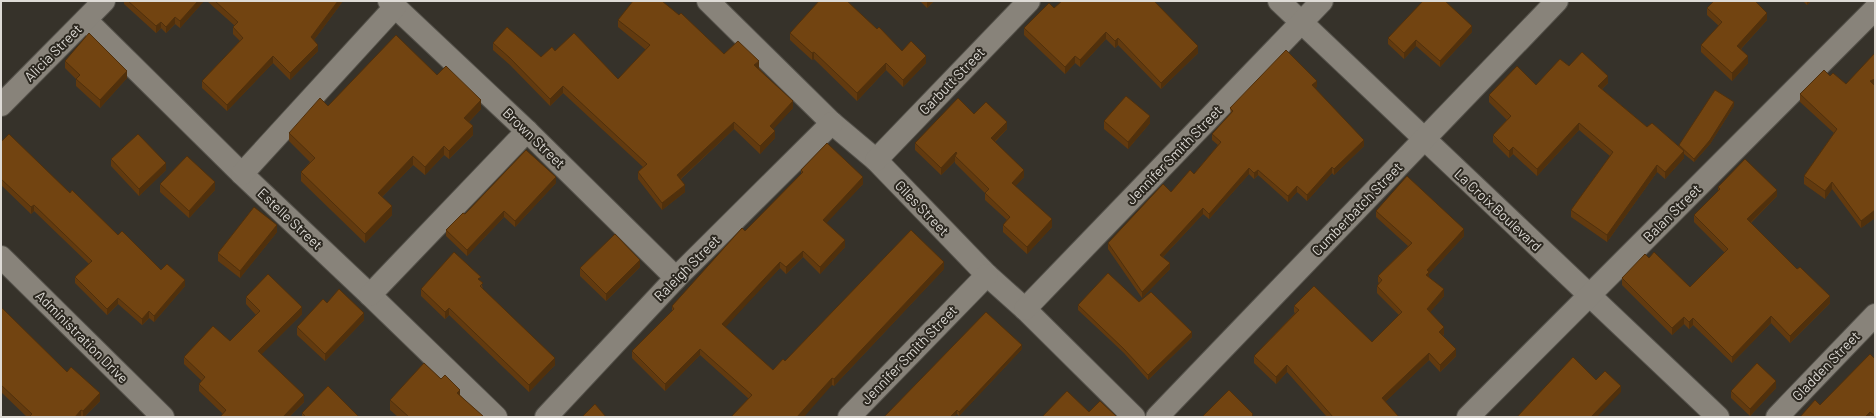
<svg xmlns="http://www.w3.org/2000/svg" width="1876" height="418" font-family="Barlow,sans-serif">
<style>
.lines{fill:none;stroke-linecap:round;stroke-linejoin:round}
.minor-casing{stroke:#535049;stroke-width:24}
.minor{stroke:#88837a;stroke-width:22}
.wall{fill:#623a0f}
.shaded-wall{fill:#50300c}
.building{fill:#724411;stroke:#50300c}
.labels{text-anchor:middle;stroke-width:4;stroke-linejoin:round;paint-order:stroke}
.street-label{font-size:14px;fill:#dedbd6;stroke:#2c2820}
</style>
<rect width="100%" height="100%" fill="#36322a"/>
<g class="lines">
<g class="minor-casing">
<g id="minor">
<path d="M389 1 527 131 676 278"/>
<path d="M708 1 832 123 876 160 987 275 1025 309 1134 417"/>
<path d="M1279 1 1718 417"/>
<path d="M86 20 242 174 370 295 496 417"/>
<path d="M1 105 104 1"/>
<path d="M876 160 1029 1"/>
<path d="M242 174 395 7"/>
<path d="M1 257 163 417"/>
<path d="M370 295 527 131"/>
<path d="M1025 309 1322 1"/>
<path d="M546 417 676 278 832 123"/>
<path d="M849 417 987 275"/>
<path d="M1157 417 1557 1"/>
<path d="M1468 417 1875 9"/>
<path d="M1777 417 1875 315"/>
</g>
</g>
<use href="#minor" class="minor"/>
</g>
<g class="wall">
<path d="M124 1H204L180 28 175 24 166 33 161 28 156 33 124 4Z"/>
<path d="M207 1H343L314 40 318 51 290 80 273 63 227 111 202 88V81L240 41 233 34V27L235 26Z"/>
<path d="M920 1H934L927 8Z"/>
<path d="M1803 1H1811L1807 5Z"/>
<path d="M1054 8 1198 53 1161 89 1118 45 1115 48 1106 39 1080 67 1075 63 1065 74 1024 35V28Z"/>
<path d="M1707 8 1767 20 1741 49 1748 63 1732 81 1701 52V45L1719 26 1707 15Z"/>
<path d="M618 20 724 54 759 68 793 108 773 129 775 138 760 154 734 129 681 179 685 192 662 210 638 179V172L643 167 563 93 550 106 510 65 493 50V43L541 57 555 51 618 79 646 50 618 27Z"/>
<path d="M877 29 902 51 926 63 903 87 886 70 857 101 814 59 812 60 790 40V33Z"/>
<path d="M1472 32 1440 67 1416 46 1404 59 1388 44V38Z"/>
<path d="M1875 54V218L1861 228 1832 189 1825 199 1804 184V176L1834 133 1800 102V94L1830 76 1846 84Z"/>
<path d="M65 61 127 78 100 108 76 86V79L65 68Z"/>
<path d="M1569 66 1608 83 1602 89 1647 127 1679 146V145L1734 106 1710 144 1694 162 1684 154V158L1665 179 1657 172 1607 242 1571 217V210L1610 156 1579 130 1537 176 1513 154 1509 158 1493 142V135L1507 120 1489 102V95L1536 85Z"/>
<path d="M437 75 481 109 469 122 473 135 449 159 444 155 425 175 413 165 382 197 392 215 365 243 301 181V172L310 162 289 141V133L328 106Z"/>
<path d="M1317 87 1315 88 1364 146 1334 175 1332 173 1307 201 1297 192 1288 202 1258 175 1254 179 1249 174 1209 219 1203 214 1163 257 1170 269 1142 298 1108 249V243L1194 174 1218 145 1212 140V134L1231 114 1230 108Z"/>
<path d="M974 114 1007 129 995 142 1024 177 1015 186 1052 227 1027 254 1003 232V225L1007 220 985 200V193L955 163V161L941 175 915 150V143Z"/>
<path d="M1104 121 1150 123 1128 149 1104 129Z"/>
<path d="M1 142 70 193 118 235 161 270 185 286 154 322 149 318 142 325 118 304 107 315 75 283V277L89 264 34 211 31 214 1 185Z"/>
<path d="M111 159 166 170 139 196 111 166Z"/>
<path d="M801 170 863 184 826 223 845 247 820 274 803 257 786 274 780 268 725 327 773 370 785 361 944 269 834 386 832 385 749 399 700 355 665 391 632 358V351L672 312V306L801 174Z"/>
<path d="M556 183 515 227 504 217 467 256 446 236V230L465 214Z"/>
<path d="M160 184 215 190 189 218 160 192Z"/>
<path d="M1718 187 1777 196 1751 223 1830 303 1790 343 1771 323 1732 363 1693 325 1689 329 1684 324 1672 335 1622 285V278L1649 258 1690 287 1725 253 1694 222V215L1718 191Z"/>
<path d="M1376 211 1464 236 1429 274V277L1444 296 1430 312 1444 334 1443 336 1456 356 1440 372 1429 360 1385 402 1399 417H1327L1287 372 1276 384 1254 363V356L1295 313 1294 312V306L1372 342 1399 315 1377 293V286L1379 283 1378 282V276L1408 246 1376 217Z"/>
<path d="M277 232 240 278 218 261V253Z"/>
<path d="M640 267 606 301 580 276V268Z"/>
<path d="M481 281 483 289 555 365 529 392 449 315 445 319 421 296V289Z"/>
<path d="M246 297 302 314 261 354 304 402 289 417H221L223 414 199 391V384L202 381 184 364V357L230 341 256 315 246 304Z"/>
<path d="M1139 302 1192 337 1148 380 1124 353 1078 310V305Z"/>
<path d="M327 303 364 320 325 361 297 335V327Z"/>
<path d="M1 307 67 372 100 401 84 417H27L1 392Z"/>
<path d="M1022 349 959 416 957 414 884 417Z"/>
<path d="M1875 359V417H1800L1820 405Z"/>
<path d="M1776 388 1750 416 1731 398V391Z"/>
<path d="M460 395 483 417H398L390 410V400Z"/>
<path d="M302 413 359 417H302Z"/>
</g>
<g class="shaded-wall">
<path d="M198 1H204L180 28V21Z"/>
<path d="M338 1H343L311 44V37Z"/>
<path d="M927 1H934L927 8Z"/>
<path d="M1807 1H1811L1807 5Z"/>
<path d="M1767 13V20L1737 53V46Z"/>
<path d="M175 17V24L166 33V27Z"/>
<path d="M161 22V28L156 33V26Z"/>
<path d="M1472 26V32L1440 67V61Z"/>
<path d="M1106 32V39L1080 67V60Z"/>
<path d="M1118 38V45L1115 48V41Z"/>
<path d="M1416 40V46L1404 59V53Z"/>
<path d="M318 45V51L290 80V73Z"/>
<path d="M1198 46V53L1161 89V83Z"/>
<path d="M814 52V59L812 60V53Z"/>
<path d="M273 56V63L227 111V105Z"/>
<path d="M926 56V63L903 87V80Z"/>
<path d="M1075 56V63L1065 74V67Z"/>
<path d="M1748 56V63L1732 81V73Z"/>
<path d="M759 61V68L754 72V65Z"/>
<path d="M886 63V70L857 101V93Z"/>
<path d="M127 71V78L100 108V100Z"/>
<path d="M1608 76V83L1598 93V86Z"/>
<path d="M1875 79V87L1870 81Z"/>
<path d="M1317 81V87L1312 91V85Z"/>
<path d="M563 86V93L550 106V99Z"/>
<path d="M481 100V109L464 127V118Z"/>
<path d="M793 101V108L770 133V126Z"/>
<path d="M1734 102V106L1710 144 1694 162V159Z"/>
<path d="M1150 116V123L1128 149V142Z"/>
<path d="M734 122V129L677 182V175Z"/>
<path d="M1007 122V129L991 145V138Z"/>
<path d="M1579 123V130L1537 176V169Z"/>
<path d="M473 126V135L449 159V151Z"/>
<path d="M775 131V138L760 154V146Z"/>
<path d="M1364 140V146L1334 175V169Z"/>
<path d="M444 146V155L425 175V167Z"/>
<path d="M1513 147V154L1509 158V151Z"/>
<path d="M1684 151V158L1665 179V172Z"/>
<path d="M956 152V157L955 156V161L941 175V168Z"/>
<path d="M413 156V165L378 201V193Z"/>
<path d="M166 163V170L139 196V189Z"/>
<path d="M1657 165V172L1607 242V235Z"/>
<path d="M1332 167V173L1307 201V195Z"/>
<path d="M1249 168V174L1209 219V214Z"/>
<path d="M1024 170V177L1012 190V183Z"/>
<path d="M1258 170V175L1254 179V173Z"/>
<path d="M556 177V183L515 227V221Z"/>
<path d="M863 177V184L823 227V220Z"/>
<path d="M215 182V190L189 218V211Z"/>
<path d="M1832 182V189L1825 199V191Z"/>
<path d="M685 185V192L662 210V203Z"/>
<path d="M1297 186V192L1288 202V196Z"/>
<path d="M1777 190V196L1747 226V219Z"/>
<path d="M34 205V211L31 214V207Z"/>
<path d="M392 206V215L365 243V234Z"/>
<path d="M1203 208V214L1160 260V255Z"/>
<path d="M1875 210V218L1861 228V221Z"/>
<path d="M504 211V217L467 256V250Z"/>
<path d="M1052 219V227L1027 254V247Z"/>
<path d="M277 225V232L240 278V271Z"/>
<path d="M1464 229V236L1429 274V279L1426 282 1427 270Z"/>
<path d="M845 240V247L820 274V267Z"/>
<path d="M803 251V257L786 274V267Z"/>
<path d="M640 260V267L606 301V294Z"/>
<path d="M780 262V268L722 331V324Z"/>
<path d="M944 262V269L834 386V379Z"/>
<path d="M1170 263V269L1142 298V292Z"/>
<path d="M185 280V286L154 322V316Z"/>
<path d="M1444 289V296L1427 316V309Z"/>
<path d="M1830 296V303L1790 343V336Z"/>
<path d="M118 298V304L107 315V309Z"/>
<path d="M302 307V314L258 358V351Z"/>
<path d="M449 308V315L445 319V312Z"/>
<path d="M149 311V318L142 325V319Z"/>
<path d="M364 313V320L325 361V354Z"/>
<path d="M1771 316V323L1732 363V357Z"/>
<path d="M1684 317V324L1672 335V328Z"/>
<path d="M1693 318V325L1689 329V322Z"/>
<path d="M1444 327V334L1439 339V332Z"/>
<path d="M1192 332V337L1148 380V375Z"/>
<path d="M1022 345V349L959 416V412Z"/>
<path d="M700 349V355L665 391V384Z"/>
<path d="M1456 349V356L1440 372V365Z"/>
<path d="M1429 353V360L1382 405V398Z"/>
<path d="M555 358V365L529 392V385Z"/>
<path d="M1287 365V372L1276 384V377Z"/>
<path d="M832 378V385L804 417H797Z"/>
<path d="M1776 381V388L1750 416V409Z"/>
<path d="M1621 386V392L1597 417H1591Z"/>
<path d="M460 390V399L457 393Z"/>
<path d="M100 393V401L84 417H83V411Z"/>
<path d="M304 395V402L289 417H283Z"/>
<path d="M81 410V417H75Z"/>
<path d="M957 410V414L954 417H950Z"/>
<path d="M1870 412V417H1865Z"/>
</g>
<g class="building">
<path d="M128 1H198L180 21 175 17 166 27 161 22 156 26Z"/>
<path d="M215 1H338L311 37 318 45 290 73 273 56 227 105 202 81 243 38 233 27 238 22Z"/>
<path d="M633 1H662L679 15 681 13 724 54 738 41 759 61 754 65 793 101 770 126 775 131 760 146 734 122 677 175 685 185 662 203 638 172 647 164 563 86 550 99 510 58 493 43 507 27 541 57 552 47 555 51 574 33 618 79 650 45 618 20Z"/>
<path d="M819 1H847L877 29 879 27 902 51 911 41 926 56 903 80 886 63 857 93 814 52 812 53 790 33Z"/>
<path d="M1062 1H1154L1198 46 1161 83 1118 38 1115 41 1106 32 1080 60 1075 56 1065 67 1024 28 1049 3 1054 8Z"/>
<path d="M1423 1H1445L1472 26 1440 61 1416 40 1404 53 1388 38Z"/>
<path d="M1714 1H1755L1767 13 1737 46 1748 56 1732 73 1701 45 1722 22 1707 8Z"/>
<path d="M89 33 127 71 100 100 76 79 80 75 65 61Z"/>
<path d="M396 35 437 75 446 66 481 100 464 118 473 126 449 151 444 146 425 167 413 156 378 193 392 206 365 234 301 172 315 158 289 133 320 98 328 106Z"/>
<path d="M1286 50 1317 81 1312 85 1364 140 1334 169 1332 167 1307 195 1297 186 1288 196 1258 170 1254 173 1249 168 1209 214 1203 208 1160 255 1170 263 1142 292 1108 243 1163 184 1171 192 1190 170 1194 174 1221 142 1212 134 1233 111 1230 108Z"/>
<path d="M1582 52 1608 76 1598 86 1647 127 1652 123 1684 151 1665 172 1657 165 1607 235 1571 210 1613 152 1579 123 1537 169 1513 147 1509 151 1493 135 1511 116 1489 95 1517 66 1536 85 1560 59 1569 66Z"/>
<path d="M1874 54H1875V79L1870 81 1875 86V210L1861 221 1832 182 1825 191 1804 176 1837 129 1800 94 1824 70 1830 76 1833 73 1846 84Z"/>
<path d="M1715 90 1734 102 1710 140 1694 159 1679 145Z"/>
<path d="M1126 96 1150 116 1128 142 1104 121Z"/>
<path d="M958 98 974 114 986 102 1007 122 991 138 1024 170 1012 183 1052 219 1027 247 1003 225 1010 217 985 193 989 189 955 156 957 153 956 152 941 168 915 143Z"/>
<path d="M9 134 70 193 72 190 118 235 122 231 161 270 167 264 185 280 154 316 149 311 142 319 118 298 107 309 75 277 92 261 34 205 31 207 1 179V142Z"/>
<path d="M138 134 166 163 139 189 111 159Z"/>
<path d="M827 143 863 177 823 220 845 240 820 267 803 251 786 267 780 262 722 324 773 370 783 359 785 361 911 230 944 262 834 379 832 378 797 417H731L752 395 700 349 665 384 632 351 674 309 672 306 742 228 745 231 803 172 801 170Z"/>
<path d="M526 150 556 177 515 221 504 211 467 250 446 230 463 213 465 214Z"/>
<path d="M187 156 215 182 189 211 160 184Z"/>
<path d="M1745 159 1777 190 1747 219 1797 269 1800 267 1830 296 1790 336 1771 316 1732 357 1693 318 1689 322 1684 317 1672 328 1622 278 1645 254 1649 258 1654 252 1690 287 1728 249 1694 215 1720 189 1718 187Z"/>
<path d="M1407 176 1464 229 1427 270 1429 272 1426 275 1444 289 1427 309 1444 327 1439 332 1456 349 1440 365 1429 353 1382 398 1399 417H1333L1287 365 1276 377 1254 356 1299 310 1294 306 1314 286 1372 342 1402 312 1377 286 1382 280 1378 276 1412 243 1376 211Z"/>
<path d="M254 207 277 225 240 271 218 253Z"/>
<path d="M615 234 640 260 606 294 580 268Z"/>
<path d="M454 252 481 277 478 279 483 283 480 286 555 358 529 385 449 308 445 312 421 289Z"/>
<path d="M1108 273 1139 302 1151 292 1192 332 1148 375 1124 349 1078 305Z"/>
<path d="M268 274 302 307 258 351 304 395 283 417H221V416L226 410 199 384 205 377 184 357 213 326 230 341 260 311 246 297Z"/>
<path d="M339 289 364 313 325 354 297 327 323 299 327 303Z"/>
<path d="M1 307 67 372 71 367 100 393 83 411 81 410 75 417H29L32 414 1 385Z"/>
<path d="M986 312 1022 345 959 412 957 410 950 417H884Z"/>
<path d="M1870 354 1875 359V416L1870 412 1865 417H1800L1815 400 1820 405Z"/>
<path d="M1573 357 1596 380 1605 371 1621 386 1591 417H1517Z"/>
<path d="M424 363 441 379 445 375 460 390 457 393 483 416 482 417H409L390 400Z"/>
<path d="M1757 363 1776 381 1750 409 1731 391Z"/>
<path d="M328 386 359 417H306L302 413Z"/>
<path d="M1229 390 1253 414 1252 415 1254 417H1202Z"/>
<path d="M1067 391 1089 412 1100 401 1117 417H1042Z"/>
<path d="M595 404 606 417H582Z"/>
</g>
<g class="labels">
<g class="street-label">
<text transform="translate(53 53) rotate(-45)" y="5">Alicia Street</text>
<text transform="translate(952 81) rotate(-46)" y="5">Garbutt Street</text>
<text transform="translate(534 138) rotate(44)" y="5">Brown Street</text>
<text transform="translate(1174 155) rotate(-46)" y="5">Jennifer Smith Street</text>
<text transform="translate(922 208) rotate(46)" y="5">Giles Street</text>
<text transform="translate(1357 209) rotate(-46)" y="5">Cumberbatch Street</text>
<text transform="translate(1498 210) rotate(43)" y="5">La Croix Boulevard</text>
<text transform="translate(1672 213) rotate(-45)" y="5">Balan Street</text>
<text transform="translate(290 219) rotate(43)" y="5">Estelle Street</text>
<text transform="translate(687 268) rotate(-45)" y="5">Raleigh Street</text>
<text transform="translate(82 337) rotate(45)" y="5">Administration Drive</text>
<text transform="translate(909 355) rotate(-46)" y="5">Jennifer Smith Street</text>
<text transform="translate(1826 366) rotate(-46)" y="5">Gladden Street</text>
</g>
</g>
<rect width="1876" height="418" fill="none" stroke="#dedbd6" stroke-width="4"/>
</svg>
